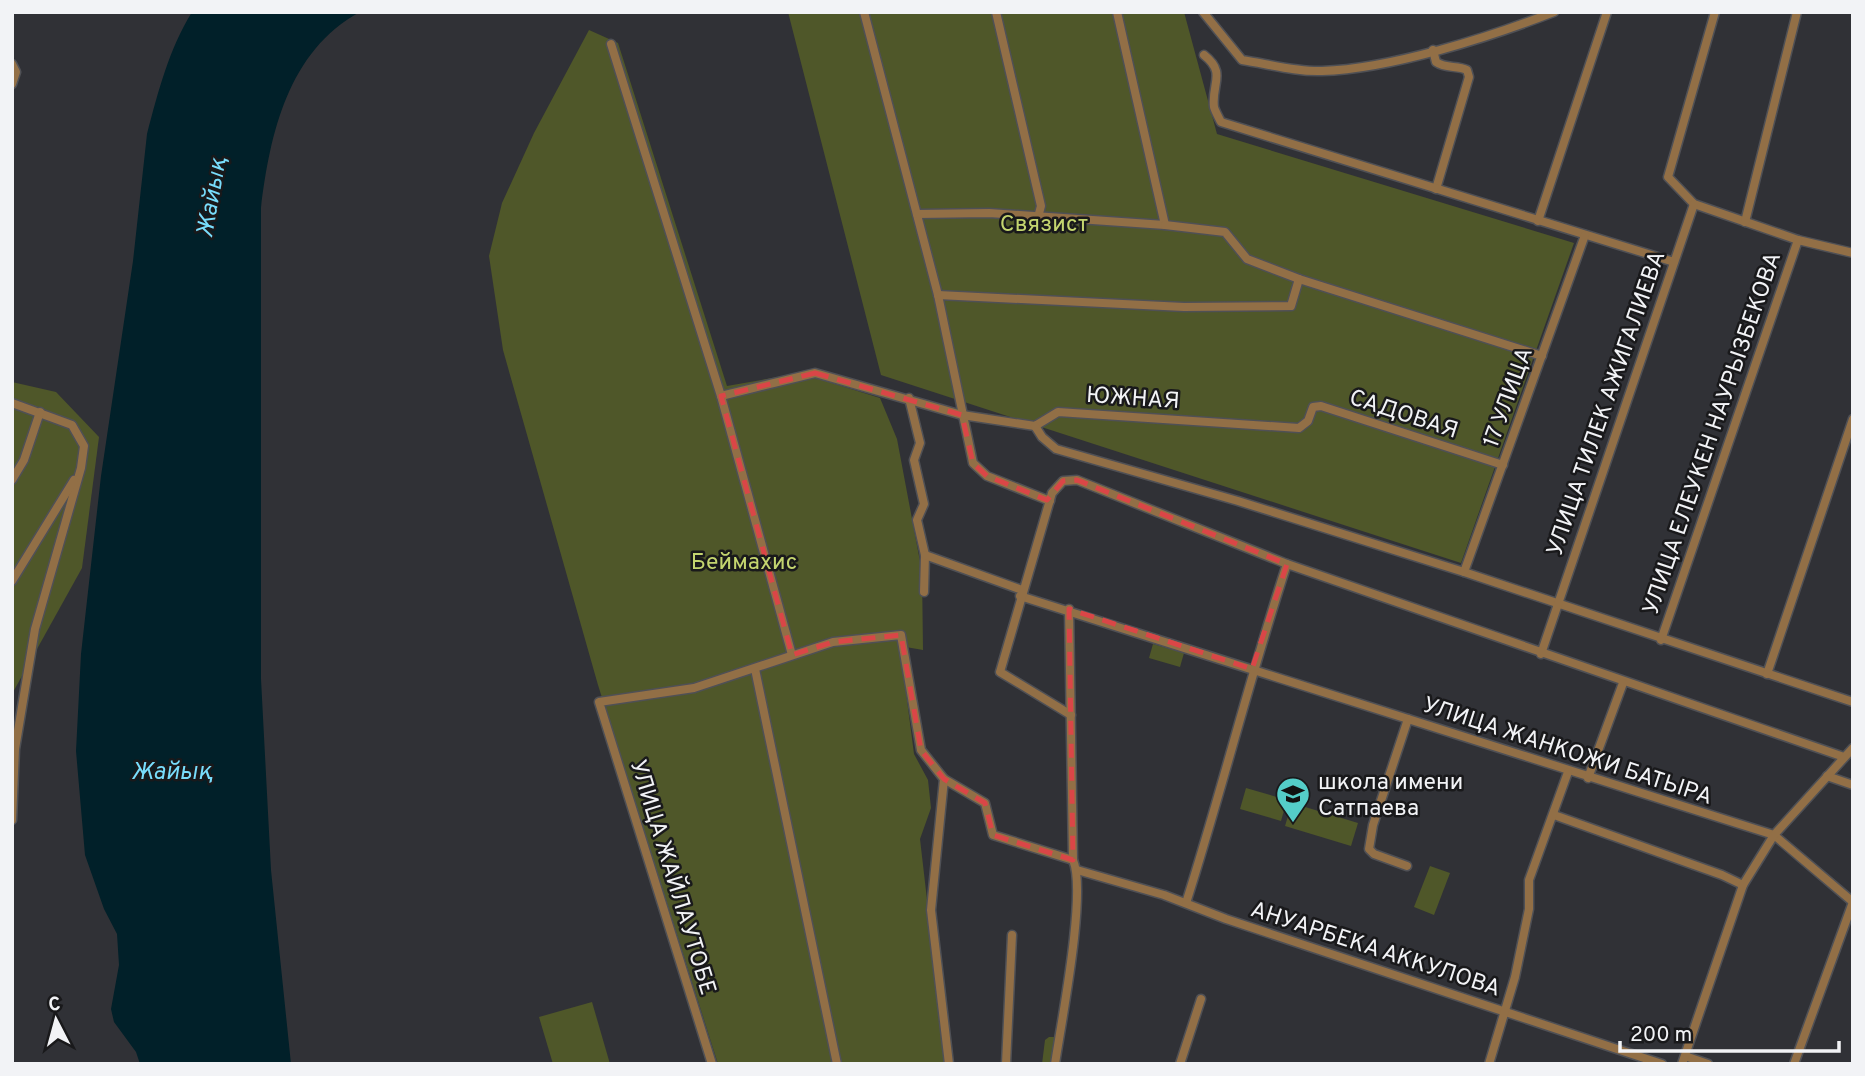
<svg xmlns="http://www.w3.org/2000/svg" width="1865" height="1076" font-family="Overpass,sans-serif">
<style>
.green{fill:#4f5729}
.water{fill:#012029}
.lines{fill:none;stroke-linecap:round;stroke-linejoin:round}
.street-casing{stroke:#4f5055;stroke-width:11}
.street{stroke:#926f46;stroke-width:8}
.marked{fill:none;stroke:#da4647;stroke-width:5;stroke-dasharray:14 9;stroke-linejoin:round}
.labels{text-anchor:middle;stroke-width:5;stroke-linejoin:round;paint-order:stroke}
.park-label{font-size:23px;fill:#c4d56f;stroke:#19191b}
.street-label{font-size:23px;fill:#f2f3f6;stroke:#19191b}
.poi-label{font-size:23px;fill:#f2f3f6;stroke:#19191b;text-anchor:start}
.water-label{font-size:24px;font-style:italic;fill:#78ddfc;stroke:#19191b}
</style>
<rect width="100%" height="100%" fill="#303136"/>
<g class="green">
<path d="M788 12H1184L1217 134 1574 243 1461 563 881 375Z"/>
<path d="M589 30 618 43 727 386 800 373 880 398 897 439 922 572 923 650 900 646 914 754 928 780 931 808 920 839 946 1064H718L598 685 503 350 489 256 502 203 534 133Z"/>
<path d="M12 382 56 392 99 437 82 568 12 694Z"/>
<path d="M1153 644 1184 653 1180 667 1149 658Z"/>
<path d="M1246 788 1287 800 1281 821 1240 809Z"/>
<path d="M1292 803 1358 823 1351 846 1285 826Z"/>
<path d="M1430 866 1450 873 1434 915 1414 907Z"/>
<path d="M592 1002 610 1064H553L539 1017Z"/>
<path d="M1049 1037H1056L1052 1064H1042L1045 1040Z"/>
</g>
<path class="water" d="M192 12H360C288 51 270 134 261 208V679L271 870 291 1064H140L136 1052 114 1022 111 1009 119 965 117 934 104 909 85 855 76 751 81 654 101 476 133 261 147 134C158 92 169 49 192 12Z"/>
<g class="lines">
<g class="street-casing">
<g id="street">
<path d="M864 12 938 295 973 463 987 476 1050 501"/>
<path d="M996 12 1041 206 1038 217"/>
<path d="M1203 12 1242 60C1268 64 1296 72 1322 71 1390 69 1490 37 1554 12"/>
<path d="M1715 12 1668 177 1694 204 1798 240 1853 253"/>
<path d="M611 44 721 396 792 655"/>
<path d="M1433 50 1436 62C1446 69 1457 65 1467 70L1469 77 1436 189"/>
<path d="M1204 55C1227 73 1211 84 1214 107 1215 111 1219 118 1221 122L1674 262"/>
<path d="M12 64 16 72 12 84"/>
<path d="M917 214 989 213 1165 225 1117 12"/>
<path d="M1538 221 1607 12"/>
<path d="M1745 222 1797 12"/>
<path d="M1299 279 1542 356"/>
<path d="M938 295 1184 307 1291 306 1299 279 1247 259 1225 232 1165 225"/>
<path d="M721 396 815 373 962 415 1035 426 1058 412 1299 428 1308 421 1313 407 1321 406 1503 465"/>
<path d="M909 398 920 443 914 460 924 504 917 520 925 555 924 592"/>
<path d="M12 403 72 425 84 446 81 468 35 629 15 749 12 820"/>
<path d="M1035 426 1042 437 1056 449 1238 501 1464 572 1853 702"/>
<path d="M12 480 24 460 40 412"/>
<path d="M925 555 1022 590"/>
<path d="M1464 572 1585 235"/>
<path d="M12 581 74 480"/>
<path d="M1020 596 1774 835 1853 902"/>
<path d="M1661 640 1798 240"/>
<path d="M1541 654 1694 204"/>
<path d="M755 669 837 1064"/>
<path d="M1767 674 1853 419"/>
<path d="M1071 715 1000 672 1052 493 1063 481 1077 480 1287 564 1844 757"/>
<path d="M1827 776 1853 785"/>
<path d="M1588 778 1623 683"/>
<path d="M944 779 985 803 993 835 1073 860"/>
<path d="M1554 815 1722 875 1743 885"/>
<path d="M1407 866 1374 854 1369 849 1373 825 1408 719"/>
<path d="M1077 870 1164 895 1226 919 1662 1064"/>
<path d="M1186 903C1222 790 1250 676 1287 564"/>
<path d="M1685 1056 1708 1064"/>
<path d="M712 1064 599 702 694 688 833 642 901 635 921 750 944 779 931 910 949 1064"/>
<path d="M1006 1064 1012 935"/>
<path d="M1055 1064C1061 1024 1087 892 1073 860L1069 609"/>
<path d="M1180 1064 1201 999"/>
<path d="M1489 1064 1515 977 1529 909V880L1568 772"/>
<path d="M1682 1064 1743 885 1774 835 1853 748"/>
<path d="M1794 1064 1853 902"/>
</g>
</g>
<use href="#street" class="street"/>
</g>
<path class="marked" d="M815 373 962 415 973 463 987 476 1047 500 1063 481 1077 480 1287 564 1252 669 1069 609 1073 860 993 835 985 803 944 779 921 750 901 635 833 642 792 655 721 396Z"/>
<defs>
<g id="school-pin" transform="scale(1.75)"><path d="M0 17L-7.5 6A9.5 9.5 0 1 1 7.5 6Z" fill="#54cdc8" stroke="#19191b"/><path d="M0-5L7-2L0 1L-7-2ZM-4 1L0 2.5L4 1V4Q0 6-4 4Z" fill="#111"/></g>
</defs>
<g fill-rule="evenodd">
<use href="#school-pin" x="1293" y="794"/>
</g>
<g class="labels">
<g class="park-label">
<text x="1044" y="231">Связист</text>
<text x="744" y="569">Беймахис</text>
</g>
<g class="street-label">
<text transform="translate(1133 397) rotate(4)" y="8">ЮЖНАЯ</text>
<text transform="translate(1507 397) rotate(-70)" y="8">17 УЛИЦА</text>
<text transform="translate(1605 403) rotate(-71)" y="8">УЛИЦА ТИЛЕК АЖИГАЛИЕВА</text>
<text transform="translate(1404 413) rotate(18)" y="8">САДОВАЯ</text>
<text transform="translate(1711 433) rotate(-71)" y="8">УЛИЦА ЕЛЕУКЕН НАУРЫЗБЕКОВА</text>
<text transform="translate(1568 750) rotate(18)" y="8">УЛИЦА ЖАНКОЖИ БАТЫРА</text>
<text transform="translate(674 877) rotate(73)" y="8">УЛИЦА ЖАЙЛАУТОБЕ</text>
<text transform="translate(1376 948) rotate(18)" y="8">АНУАРБЕКА АККУЛОВА</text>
</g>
<g class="poi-label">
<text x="1318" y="789">школа имени<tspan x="1318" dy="26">Сатпаева</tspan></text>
</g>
<g class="water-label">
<text transform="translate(211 197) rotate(-80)" y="8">Жайық</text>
<text x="172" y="779">Жайық</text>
</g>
</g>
<rect width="1865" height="1076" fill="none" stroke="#f2f3f6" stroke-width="28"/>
<g transform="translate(56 1020) rotate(354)" stroke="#19191b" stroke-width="5" paint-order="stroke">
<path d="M0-5L12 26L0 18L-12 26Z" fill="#f2f3f6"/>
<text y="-10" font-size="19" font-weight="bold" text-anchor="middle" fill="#f2f3f6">С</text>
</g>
<path d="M1620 1041v10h219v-10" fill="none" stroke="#f2f3f6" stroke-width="3.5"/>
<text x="1630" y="1041" font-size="21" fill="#f2f3f6" stroke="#19191b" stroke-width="5" paint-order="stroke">200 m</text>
</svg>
